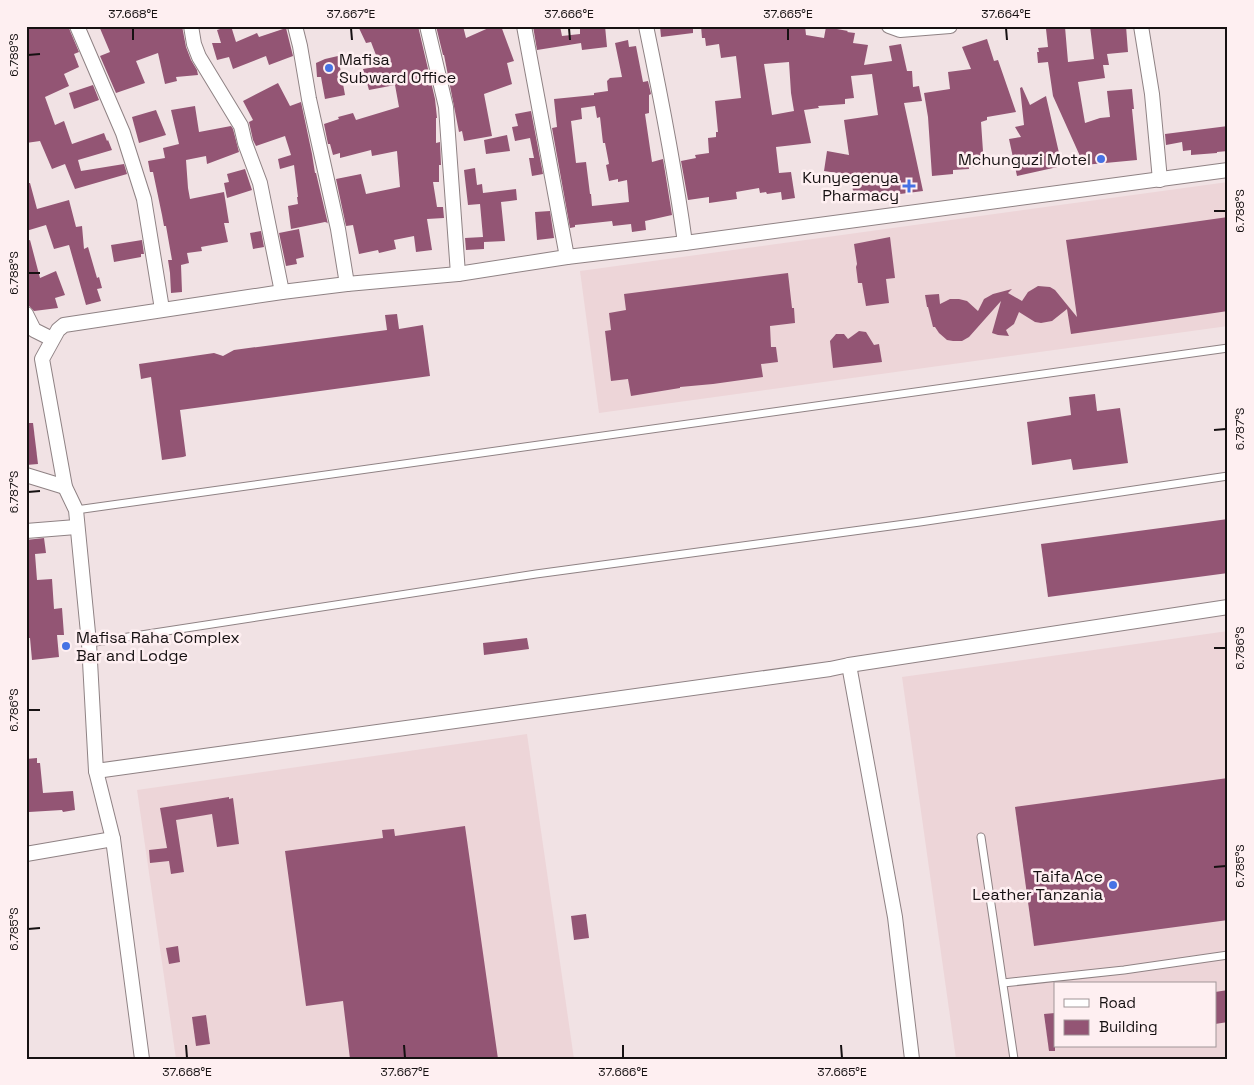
<svg xmlns="http://www.w3.org/2000/svg" width="1254" height="1085" font-family="'Space Grotesk',sans-serif">
<style>
.built{fill:#edd5d8;fill-rule:evenodd}
.building{fill:#935574;fill-rule:evenodd}
.lines{fill:none;stroke-linecap:round;stroke-linejoin:round}
.lane-casing{stroke:#8f8284;stroke-width:9}
.street-casing{stroke:#8f8284;stroke-width:16}
.lane{stroke:#fff;stroke-width:7}
.street{stroke:#fff;stroke-width:14}
.ticks{fill:none;stroke:#161112;stroke-width:2}
.poi-dot{fill:#4672e4;stroke:#feeff1;stroke-width:2}
.labels{text-anchor:middle;stroke-width:5;stroke-linejoin:round;paint-order:stroke}
.poi-label{font-size:16px;fill:#161112;stroke:#feeff1;text-anchor:end}
.neatline{fill:none;stroke:#161112;stroke-width:2}
.ticks-label{font-size:12px;text-anchor:middle;fill:#161112}
</style>
<rect width="100%" height="100%" fill="#f1e2e4"/>
<g class="built">
<path d="M1228 182V326L599 413 580 271Z"/>
<path d="M1228 631V1059H956L902 677ZM1055 984H1215V1046H1055Z"/>
<path d="M527 734 574 1059H176L137 790Z"/>
</g>
<g class="building">
<path d="M26 26H68L79 52 74 54 79 67 64 74 69 86 45 97 55 125 64 121 72 144 104 133 107 141 108 140 112 150 78 160 81 171 124 164 127 174 75 189 65 164 52 169 40 141 26 143Z"/>
<path d="M99 26H182L186 47 191 60 197 70 198 75 176 77 177 81 165 84 158 53 136 61 145 83 116 93 100 56 110 52Z"/>
<path d="M229 26H231L236 42 257 33 259 37 286 28 293 56 269 65 266 56 233 69 229 57 217 60 212 43H221L217 30Z"/>
<path d="M358 26H418L435 99 437 118H436V143L440 142 441 165H439V182H433L437 207H443L444 218 427 219 432 250 416 252 414 236 394 240 396 249 379 253 378 250 359 254 353 225 346 226 336 179 361 174 366 194 400 187 397 151 372 156 371 150 340 158V153L333 155 330 144H328L324 124 339 119 338 117 353 113 356 120 399 107 395 85 369 90 363 69 375 67V63H379L371 42 366 43Z"/>
<path d="M436 26H463L466 38 493 26H501L514 61 507 63 512 84 484 94 492 136 464 141 462 131 459 132 444 55H443Z"/>
<path d="M533 26H560L562 36 580 34V27L605 26 607 47 582 50 581 43 537 50Z"/>
<path d="M660 26H693V33L661 37Z"/>
<path d="M701 26H805L806 35 824 38 826 27 848 31 847 32 855 33 853 43 868 45 864 65 892 61 889 46 901 44 907 71H912L913 87 919 86 922 101 904 103 923 191 854 200 851 175 824 171 827 151 849 155 844 120 878 115 872 74 851 76 854 98 845 99V104L818 106 819 108 804 110 811 143 776 147 779 173 791 172 795 198 782 200 781 192 767 194 766 192 760 193 759 188 736 192 737 199 709 203V197L688 200 681 161 696 158 695 155 709 153 708 138 716 137V132H718L715 101 741 98 736 56 721 58 719 44 706 46 705 38H702ZM789 62 791 93 794 111 772 115 764 64Z"/>
<path d="M1090 26H1126L1128 52 1107 54 1109 65H1103L1105 78 1078 82 1085 123 1100 118 1110 117 1107 91 1132 89 1134 109H1132L1137 160 1084 165 1053 96 1048 62 1038 63 1037 52H1039L1038 48 1048 47 1046 29 1065 27 1068 62 1094 59Z"/>
<path d="M987 39 994 61 998 60 1016 112 987 117V120L981 122 984 166 969 167V169L953 170V174L932 176 928 117 924 93 950 89 948 72 971 69 962 47Z"/>
<path d="M628 40 629 47 636 46 643 82 648 81 651 94 649 95V113L645 114 652 162 663 159 672 215 645 221 646 230 632 232 631 224 613 226 612 221 575 225V227L570 228 552 128 557 127 554 99 594 95V93L608 91 607 81 610 78 622 77 615 43ZM595 106 597 118 600 117 603 143H605L609 164 606 165 609 181 618 179V182L627 180 629 202 592 206 591 194H590L586 162 576 163 571 121 582 119 581 108Z"/>
<path d="M338 56 345 95 325 99 321 77H317L316 63 325 59Z"/>
<path d="M278 83 290 106 301 102 312 154 315 173H316L328 224V223L325 222 291 229 288 206 298 204 297 197H298L294 165 280 169 278 159 291 155 285 136 256 146 253 140 249 122 253 120 243 101Z"/>
<path d="M93 85 99 100 74 109 69 93Z"/>
<path d="M1022 87 1030 105 1046 96 1062 166 1017 176 1009 139 1021 137 1015 127 1024 125 1020 88Z"/>
<path d="M195 106 199 132 231 126 233 129 239 152 207 164 206 156 186 160 188 188 190 199 224 192 229 223H224L228 242 201 247 202 251 187 253 189 263 181 265 182 292 171 293 170 273 168 260H172L166 226H164L162 215 153 172H150L148 161 165 158 163 148 179 144 171 110Z"/>
<path d="M156 110 166 135 139 143 132 117Z"/>
<path d="M531 111 543 174 532 176 529 158H534L530 138 515 141 512 127 518 126 515 114Z"/>
<path d="M1228 126V151L1217 152V153L1191 155V150L1183 151 1182 142 1166 145 1165 134Z"/>
<path d="M507 135 510 151 486 154 484 140Z"/>
<path d="M475 168 477 185 482 184 483 193 516 189 517 200 501 202 505 241 484 242V249L466 250 465 238 483 237 480 204 468 205 464 170Z"/>
<path d="M245 169 252 190 227 198 224 183 229 182 227 174Z"/>
<path d="M26 183H30L37 209 69 200 76 227 82 226 84 249 88 247 97 278 99 277 102 288 97 289 101 301 86 305 69 245 54 249 46 225 26 231Z"/>
<path d="M550 211 554 238 537 240 535 212Z"/>
<path d="M1228 217V311L1071 334 1067 309 1052 321 1041 323 1035 322 1019 312 1014 324 1006 330 1009 336 998 335 992 333 1001 301 969 337 962 341H953L947 340 939 333 935 327H933L928 307H927L925 295 939 294 940 304 950 299H959L967 301 978 311 984 299 993 294 1012 289 1008 293 1022 301 1028 292 1038 286 1050 287 1055 290 1077 317 1066 240Z"/>
<path d="M299 229 304 257 296 259 297 264 286 266 279 233Z"/>
<path d="M261 231 264 247 253 249 250 233Z"/>
<path d="M890 237 895 278 886 279 889 303 866 306 862 283H858L856 267 857 264 854 244Z"/>
<path d="M30 240 40 278 56 271 65 295 55 298 58 308 34 311 29 306 26 298V241Z"/>
<path d="M142 240 144 254H141V257L114 262 111 245Z"/>
<path d="M788 273 792 308H794L795 323 770 326 771 347H776L778 362 761 364 763 377 713 384 680 387V388L631 396 628 379 611 381 605 331 611 330 609 313 626 310 624 294Z"/>
<path d="M397 314 399 329 423 325 430 376 180 410 186 456 183 457 162 460 151 377 141 379 139 364 214 353 223 356 234 350 387 330 385 315Z"/>
<path d="M859 331 866 332 874 345 879 344 882 362 833 368 830 341 836 334H844L848 339Z"/>
<path d="M1095 394 1097 411 1120 408 1128 463 1073 470 1071 459 1032 465 1027 422 1071 415 1069 397Z"/>
<path d="M26 423H33L38 464 26 465Z"/>
<path d="M1228 519V573L1048 597 1041 544Z"/>
<path d="M44 538 46 553 35 554 37 580 52 579 54 609 62 608 64 635H57L59 657 32 660 30 638H26V540Z"/>
<path d="M527 638 529 649 484 655 483 643Z"/>
<path d="M37 758V763H40L43 793 73 791 75 810 63 812 62 810 29 812 26 788V759Z"/>
<path d="M1228 778V920L1034 946 1015 807Z"/>
<path d="M229 797V799L233 798 239 844 217 847 212 814 176 820 184 872 171 874 169 861 150 863 149 850 167 848 160 808Z"/>
<path d="M465 826 498 1059H350L343 1001 306 1006 285 851 383 838 382 830 394 829 395 836Z"/>
<path d="M586 914 589 938 574 940 571 916Z"/>
<path d="M178 946 180 962 169 964 166 948Z"/>
<path d="M1228 990V1022L1215 1024V992Z"/>
<path d="M1055 1013V1051H1049L1044 1014Z"/>
<path d="M206 1015 210 1044 196 1046 192 1017Z"/>
</g>
<g class="lines">
<g class="lane-casing">
<g id="lane">
<path d="M76 510 1228 348"/>
<path d="M89 643 536 574 920 522 1228 476"/>
<path d="M981 837 1014 1059"/>
<path d="M1003 983 1124 970 1228 955"/>
</g>
</g>
<g class="street-casing">
<g id="street">
<path d="M77 26 123 133 144 199 162 309"/>
<path d="M191 26 194 44 199 57 241 126 245 143 260 183 282 292"/>
<path d="M295 26 300 46 309 99 338 229 347 284"/>
<path d="M427 26 446 107 458 274"/>
<path d="M524 26 567 257"/>
<path d="M646 26C661 98 675 170 685 243"/>
<path d="M889 26 900 30 950 26"/>
<path d="M1141 26 1152 94 1160 180"/>
<path d="M26 314 34 330 52 339"/>
<path d="M26 475 65 487"/>
<path d="M26 531 76 527"/>
<path d="M849 665 895 917 912 1059"/>
<path d="M96 771 830 669 849 665 1228 607"/>
<path d="M26 854 113 839"/>
<path d="M142 1059 113 839 96 771 89 643 76 510 65 487 42 359 58 330 64 325 282 292 347 284 458 274 567 257 685 243 1228 170"/>
</g>
</g>
<use href="#lane" class="lane"/>
<use href="#street" class="street"/>
</g>
<path class="ticks" d="M133 28V40M351 28 352 40M569 28 570 40M788 28V40M1006 28 1007 40M28 55 40 54M1214 211H1226M28 273H40M1214 430 1226 429M28 492 40 491M1214 648H1226M28 710H40M1214 867 1226 866M28 929 40 928M186 1045 187 1058M404 1045 405 1058M623 1045V1058M841 1045 842 1058"/>
<g class="poi-dot">
<circle cx="329" cy="68" r="5"/>
<circle cx="1101" cy="159" r="5"/>
<path d="M906.5 178.5h5v5h5v5h-5v5h-5v-5h-5v-5h5z"/>
<circle cx="66" cy="646" r="5"/>
<circle cx="1113" cy="885" r="5"/>
</g>
<g class="labels">
<g class="poi-label">
<text x="339" y="65" text-anchor="start">Mafisa<tspan x="339" dy="18">Subward Office</tspan></text>
<text x="1091" y="165">Mchunguzi Motel</text>
<text x="899" y="183">Kunyegenya<tspan x="899" dy="18">Pharmacy</tspan></text>
<text x="76" y="643" text-anchor="start">Mafisa Raha Complex<tspan x="76" dy="18">Bar and Lodge</tspan></text>
<text x="1103" y="882">Taifa Ace<tspan x="1103" dy="18">Leather Tanzania</tspan></text>
</g>
</g>
<rect width="1254" height="1085" fill="none" stroke="#feeff1" stroke-width="55"/>
<rect x="1054" y="982" width="162" height="65" fill="#feeff1" stroke="#a19698"/>
<rect x="1064" y="999" width="25" height="8" fill="#ffffff" stroke="#a19698"/>
<text x="1099" y="1008" font-size="15" fill="#161112">Road</text>
<rect x="1064" y="1020" width="25" height="15" fill="#935574" stroke="#a19698"/>
<text x="1099" y="1032" font-size="15" fill="#161112">Building</text>
<rect x="28" y="28" width="1198" height="1030" class="neatline"/>
<g class="ticks-label">
<text x="133" y="18">37.668°E</text>
<text x="351" y="18">37.667°E</text>
<text x="569" y="18">37.666°E</text>
<text x="788" y="18">37.665°E</text>
<text x="1006" y="18">37.664°E</text>
<text transform="translate(14 55) rotate(-90)" y="4">6.789°S</text>
<text transform="translate(1240 211) rotate(-90)" y="4">6.788°S</text>
<text transform="translate(14 273) rotate(-90)" y="4">6.788°S</text>
<text transform="translate(1240 429) rotate(-90)" y="4">6.787°S</text>
<text transform="translate(14 492) rotate(-90)" y="4">6.787°S</text>
<text transform="translate(1240 648) rotate(-90)" y="4">6.786°S</text>
<text transform="translate(14 710) rotate(-90)" y="4">6.786°S</text>
<text transform="translate(1240 866) rotate(-90)" y="4">6.785°S</text>
<text transform="translate(14 929) rotate(-90)" y="4">6.785°S</text>
<text x="187" y="1076">37.668°E</text>
<text x="405" y="1076">37.667°E</text>
<text x="623" y="1076">37.666°E</text>
<text x="842" y="1076">37.665°E</text>
</g>
</svg>
